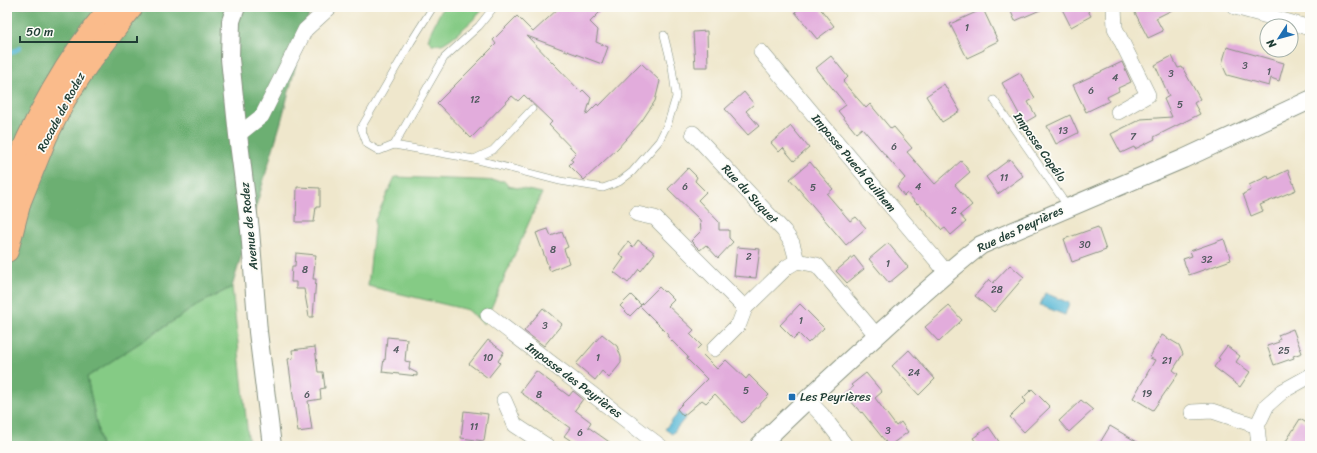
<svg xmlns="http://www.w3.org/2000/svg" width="1317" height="453" font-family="Sriracha,sans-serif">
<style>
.green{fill:#85cb85;stroke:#52845c}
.forest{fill:#6caf72;stroke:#467653}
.water{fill:#57b7d5;stroke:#3b7a84}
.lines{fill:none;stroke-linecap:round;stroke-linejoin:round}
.stream{stroke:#57b7d5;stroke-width:4.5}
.building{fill:#e2acdc}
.service-casing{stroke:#879280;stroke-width:8}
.minor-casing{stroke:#879280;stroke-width:16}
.tertiary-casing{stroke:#879280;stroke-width:20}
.trunk-casing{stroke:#879280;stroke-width:24}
.service{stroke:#fff;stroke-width:7}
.minor{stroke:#fff;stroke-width:15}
.tertiary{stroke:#fff;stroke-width:18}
.trunk{stroke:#fabb8b;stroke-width:22}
.poi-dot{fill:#1f6fb2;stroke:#fdfcf7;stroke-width:1.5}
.labels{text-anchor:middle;stroke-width:3.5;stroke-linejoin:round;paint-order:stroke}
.number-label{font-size:10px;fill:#50595e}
.street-label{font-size:12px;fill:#1f3d34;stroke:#fdfcf7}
.poi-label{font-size:12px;fill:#1f3d34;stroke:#fdfcf7;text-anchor:start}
</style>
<rect width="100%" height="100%" fill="#fdfcf7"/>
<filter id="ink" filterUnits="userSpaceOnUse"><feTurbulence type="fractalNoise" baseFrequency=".025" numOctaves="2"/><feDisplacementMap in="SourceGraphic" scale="8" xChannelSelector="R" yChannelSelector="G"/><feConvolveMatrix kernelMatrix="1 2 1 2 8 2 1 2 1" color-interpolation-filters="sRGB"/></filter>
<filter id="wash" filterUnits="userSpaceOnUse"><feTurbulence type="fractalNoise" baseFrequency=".012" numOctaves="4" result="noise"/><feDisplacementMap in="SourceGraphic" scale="16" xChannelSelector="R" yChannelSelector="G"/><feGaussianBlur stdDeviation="0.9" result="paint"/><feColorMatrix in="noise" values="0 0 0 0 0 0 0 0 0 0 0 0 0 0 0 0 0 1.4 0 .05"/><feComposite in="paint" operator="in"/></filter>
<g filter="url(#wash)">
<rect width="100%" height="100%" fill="#efe7cc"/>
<g class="green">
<path d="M443 7H485C477 17 455 37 444 43 441 45 435 44 432 44L428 40 432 29Z"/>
<path d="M395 177 504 181 508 186 542 193 484 324 468 310 368 286 375 220Z"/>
<path d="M232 287 249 446H101L87 377 201 303Z"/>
</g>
<path class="forest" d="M7 7H23L24 8 25 7H311L281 122 232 287 201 303 87 377 101 446H7Z"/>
<g class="water">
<path d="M1045 293 1069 303 1065 315 1040 305Z"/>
<path d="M680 411 686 417 672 434 665 429Z"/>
</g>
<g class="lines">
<path class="stream" d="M7 55 20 48"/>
</g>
<g id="blocks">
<g class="building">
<path d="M560 7H605L590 22 598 30 596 42 608 47 602 64 527 36 581 92 583 90 591 98 586 115 597 104 599 106 641 63 660 81 655 101 641 122 618 148 584 180 569 165 573 161 570 159 576 153 549 125 552 122 524 95 518 101 512 96 471 138 437 103 496 44 493 40 517 16 533 32Z"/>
<path d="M801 7H819L834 26 817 39 795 12Z"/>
<path d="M1009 7H1047L1015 21Z"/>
<path d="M1061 7H1086L1091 16 1071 27Z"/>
<path d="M1132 7H1178L1156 18 1163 31 1148 38Z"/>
<path d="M983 9 998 41 984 48V50L967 58 950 24Z"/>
<path d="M707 31 708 67H695L693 32Z"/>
<path d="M1227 47 1284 63 1279 81 1271 78 1269 86 1227 75 1222 64Z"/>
<path d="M831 56 848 77 843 82 866 108 870 104 891 129 894 127 912 148 907 152 935 184 961 161 970 172 955 185 972 205 960 215 966 222 951 235 945 228 942 230 918 203 917 204 907 193 904 196 897 187 905 178 862 128 856 133 838 111 846 105 816 68Z"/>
<path d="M1172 56 1178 68 1182 67 1200 99 1194 103 1200 114 1154 137 1155 139 1135 149 1134 147 1121 153 1111 134 1141 119 1172 117 1164 99 1169 96 1155 65Z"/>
<path d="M1122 62 1131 82 1118 88 1119 91 1107 97 1109 101 1086 112 1073 85Z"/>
<path d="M1020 73 1035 98 1028 102 1036 116 1024 123 1002 83Z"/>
<path d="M944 84 960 111 942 122 926 96Z"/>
<path d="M744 92 754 104 746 111 759 126 748 135 725 109Z"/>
<path d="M1070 115 1078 133 1056 144 1047 126Z"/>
<path d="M791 126 809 148 794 161 783 148 779 152 771 143Z"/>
<path d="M1010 159 1023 176 998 194 986 177Z"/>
<path d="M810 162 833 189 827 194 850 221 856 217 866 228 846 245 790 179Z"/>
<path d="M688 168 697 177 695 181 706 192 698 200 719 222V230H729V238L733 242 718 258 706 245 700 250 691 241 701 231 700 220 668 189Z"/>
<path d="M1288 170 1296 190 1260 205 1263 211 1251 216 1243 194 1251 190 1249 185 1268 176 1269 179Z"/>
<path d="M297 187 320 188V207H316L314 222H296Z"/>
<path d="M1098 227 1106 250 1072 262 1064 239Z"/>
<path d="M548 229 551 236 562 232 568 247 564 249 569 263 550 271 536 233Z"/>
<path d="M1224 239 1231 260 1189 275 1183 259 1192 256 1190 251Z"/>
<path d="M638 240 655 253 641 271 639 269 628 283 614 272 624 258 619 254 628 242 633 247Z"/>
<path d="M888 243 908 267 889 283 869 259Z"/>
<path d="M737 247 760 249 756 278 734 276Z"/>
<path d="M296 253 316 255 313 279H316L313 317H309L304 289H296V282H291L292 266H295Z"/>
<path d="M854 256 864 269 847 283 836 271Z"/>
<path d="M1010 265 1024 277 994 312 975 296 989 279 993 283Z"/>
<path d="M659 287 664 292 665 291 674 300 668 306 694 330 690 334 701 345 697 349 717 369 726 360 746 379 749 375 769 395 742 423 715 394 706 403 702 400 683 416 677 409 707 379 687 359 688 357 667 336 668 334 640 306Z"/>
<path d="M631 295 641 305 630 316 620 306Z"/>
<path d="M800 304 824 328 808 343 799 334 794 339 780 325Z"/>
<path d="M949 306 962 320 939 342 925 327Z"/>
<path d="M543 308 562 324 544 346 524 331Z"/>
<path d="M1293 329 1302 353 1293 356 1294 358 1274 365 1267 346 1279 342 1278 340 1280 339 1278 335Z"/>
<path d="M602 334 617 346 621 357V363L609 378 602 371 595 380 576 364Z"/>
<path d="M1162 335 1179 345 1183 354 1173 370 1178 374 1153 410 1133 398 1155 360 1150 358 1151 355Z"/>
<path d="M387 337 407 339 405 361 410 362 409 369 417 373V376L382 372 384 359 385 360Z"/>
<path d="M488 340 504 352 498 361 500 363 488 378 469 364Z"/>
<path d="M1227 346 1240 356 1236 362 1250 372 1240 387 1214 367 1220 359 1218 358Z"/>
<path d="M315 347 318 372H323L325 388 320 389 321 399 308 401 312 430 298 432 288 359 293 358 292 350Z"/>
<path d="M909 350 935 379 919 395 892 366Z"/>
<path d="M536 371 569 396 573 391 583 399 575 410 591 422 588 427 615 446H579L564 436 570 428 520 392Z"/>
<path d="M866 373 882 392 875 398 896 426 901 422 908 432 889 446 862 412 861 413 845 394 853 387 851 385Z"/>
<path d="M1032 389 1050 407 1024 432 1010 417 1026 401 1023 398Z"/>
<path d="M1081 400 1093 410 1069 432 1059 421Z"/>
<path d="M464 411 488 414 484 441 461 438Z"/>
<path d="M1300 419 1310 425V446H1283Z"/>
<path d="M1110 426 1144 446H1098Z"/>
<path d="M989 427 1002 446H979L973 438Z"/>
</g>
</g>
</g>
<g filter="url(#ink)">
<use href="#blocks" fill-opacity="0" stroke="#879280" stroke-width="1"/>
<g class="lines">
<g class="service-casing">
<g id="service">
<path d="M433 7 411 42 361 128 367 144 379 151 394 145 474 159 493 150 532 109"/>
<path d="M994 100 1068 207"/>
<path d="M394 145 444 58 479 26 494 7"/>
<path d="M474 159 560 181 603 188 619 182 632 172 659 141 668 123 676 97 672 67 664 35"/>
</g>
</g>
<g class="minor-casing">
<g id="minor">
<path d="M1114 7 1115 28 1148 95 1118 112"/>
<path d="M1235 7 1310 28"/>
<path d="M761 52 947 273"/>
<path d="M693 133 784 231 792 243 797 261 817 265 877 336"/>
<path d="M238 135 262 116 305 30 330 7"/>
<path d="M637 214 655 218 745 308 787 267 797 261"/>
<path d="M488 315 660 446"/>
<path d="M714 349 739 324 745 308"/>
<path d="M807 399 822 415 846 446"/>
<path d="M504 400 515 425 547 446"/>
<path d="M1192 412 1212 411 1257 426"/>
<path d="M1259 446 1257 426 1267 405 1283 391 1310 376"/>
</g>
</g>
<g class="tertiary-casing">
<g id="tertiary">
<path d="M236 7 231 21 230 59 238 135 250 230 258 332 272 446"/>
<path d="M759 446C799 406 842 367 884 329 916 300 947 271 981 245L1183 159 1310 100"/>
</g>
</g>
<g class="trunk-casing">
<g id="trunk">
<path d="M7 189C32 121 64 62 111 7"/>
<path d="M7 251 20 201 46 137 65 99 87 65 132 7"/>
</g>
</g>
<use href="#service" class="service"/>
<use href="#minor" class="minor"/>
<use href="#tertiary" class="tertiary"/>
<use href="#trunk" class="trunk"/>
</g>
</g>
<rect class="poi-dot" x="788" y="393" width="8" height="8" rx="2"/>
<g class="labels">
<g class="number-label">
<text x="967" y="31">1</text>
<text x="1245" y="69">3</text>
<text x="1269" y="75">1</text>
<text x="1171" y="77">3</text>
<text x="1115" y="81">4</text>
<text x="1091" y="94">6</text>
<text x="475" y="103">12</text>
<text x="1180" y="108">5</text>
<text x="1063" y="134">13</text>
<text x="1133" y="140">7</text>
<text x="894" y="150">6</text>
<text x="1004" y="181">11</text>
<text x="685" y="190">6</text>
<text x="918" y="190">4</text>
<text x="813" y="191">5</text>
<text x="954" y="214">2</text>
<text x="1085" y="248">30</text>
<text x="553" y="253">8</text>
<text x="749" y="260">2</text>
<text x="1207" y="263">32</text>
<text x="888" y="267">1</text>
<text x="305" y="273">8</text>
<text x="997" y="293">28</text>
<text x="801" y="324">1</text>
<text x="545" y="329">3</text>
<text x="396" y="353">4</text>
<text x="1284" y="354">25</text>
<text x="488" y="361">10</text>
<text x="598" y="361">1</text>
<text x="1167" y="364">21</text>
<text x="914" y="376">24</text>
<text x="746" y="394">5</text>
<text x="1147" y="397">19</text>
<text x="307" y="398">6</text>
<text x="539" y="398">8</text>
<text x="474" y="430">11</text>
<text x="888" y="434">3</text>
<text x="580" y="436">6</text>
</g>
<g class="street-label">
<text transform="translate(61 112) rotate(-62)" y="4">Rocade de Rodez</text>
<text transform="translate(1040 147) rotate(55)" y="4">Impasse Capélo</text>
<text transform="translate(854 163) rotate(50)" y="4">Impasse Puech Guilhem</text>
<text transform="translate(750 194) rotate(47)" y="4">Rue du Suquet</text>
<text transform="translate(249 226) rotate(-96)" y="4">Avenue de Rodez</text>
<text transform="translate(1020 229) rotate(-25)" y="4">Rue des Peyrières</text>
<text transform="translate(574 380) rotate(37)" y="4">Impasse des Peyrières</text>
</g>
<g class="poi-label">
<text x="800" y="401">Les Peyrières</text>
</g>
</g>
<rect width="1317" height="453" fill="none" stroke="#fdfcf7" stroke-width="24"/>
<g transform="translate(1279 38) rotate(234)"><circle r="19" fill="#fdfcf7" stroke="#a4b0a9"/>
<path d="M0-3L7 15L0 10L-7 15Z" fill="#1f6fb2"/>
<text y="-6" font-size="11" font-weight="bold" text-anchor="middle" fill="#1f3d34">N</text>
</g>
<path d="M20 36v6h117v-6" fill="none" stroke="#1f3d34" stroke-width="2"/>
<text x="26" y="36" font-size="12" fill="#1f3d34" stroke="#fdfcf7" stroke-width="3" paint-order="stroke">50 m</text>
</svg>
